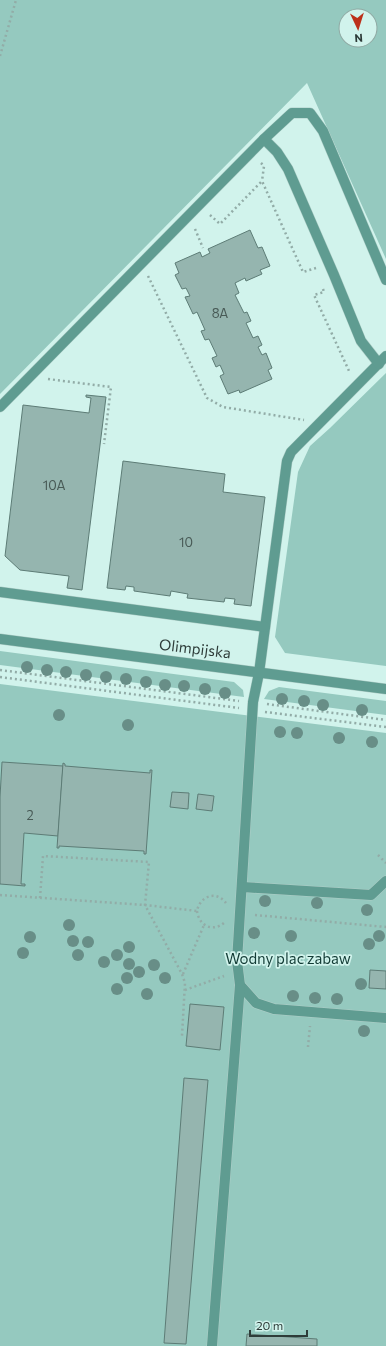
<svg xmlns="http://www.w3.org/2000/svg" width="386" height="1346" font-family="Commissioner,sans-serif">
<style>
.green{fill:#95c9bf;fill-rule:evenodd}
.building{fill:#95b5af;stroke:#5d7c76}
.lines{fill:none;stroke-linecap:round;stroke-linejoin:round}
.minor-casing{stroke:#b0cec8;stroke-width:11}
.path{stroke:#92aca7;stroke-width:2.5;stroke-dasharray:2 3;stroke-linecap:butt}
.minor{stroke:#5f9c91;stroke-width:10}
.tree{fill:#688e87}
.labels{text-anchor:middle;stroke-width:3.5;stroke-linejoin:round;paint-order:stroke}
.number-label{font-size:13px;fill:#485a56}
.street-label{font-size:15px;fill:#2e3c39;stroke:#d1f3ec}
.park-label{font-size:15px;fill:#123b35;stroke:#d1f3ec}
</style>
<rect width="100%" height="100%" fill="#d1f3ec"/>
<g class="green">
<path d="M0 0H386V259L307 83 0 394ZM346 16H370V40H346Z"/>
<path d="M386 373V666L285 653 275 637 298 472 310 446 330 428Z"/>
<path d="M0 651 234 682 243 690 244 697 0 665Z"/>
<path d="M0 684 386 733V1346H0Z"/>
<path d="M279 687 386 701V715L264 699 269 691Z"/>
</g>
<g class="building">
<path d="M250 230 258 248 262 247 270 266 260 270 262 274 246 281 245 278 235 283 239 293 235 295 244 313 247 312 251 321 246 323 253 338 258 336 262 345 258 347 262 355 266 353 272 368 268 370 272 379 240 393 239 390 228 394 220 376 224 374 220 365 216 367 212 358 217 356 209 339 205 340 201 331 205 330 197 312 193 314 185 297 190 296 186 288 182 289 175 275 179 273 175 263 200 252 202 257 210 253 208 249Z"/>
<path d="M86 395 106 397 82 590 67 588 69 576 20 570 5 556 23 405 89 413 91 398 86 397Z"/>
<path d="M123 461 225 474 223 492 265 497 251 606 234 604 235 599 225 598 224 602 187 598 188 594 171 591 170 596 134 591V587L126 586 125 590 107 588Z"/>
<path d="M2 762 63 766 58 836 24 833 21 884H25V886L0 884V797Z"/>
<path d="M63 763 65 764V766L150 773V770H152L146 854H144V851L59 846V848H57Z"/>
<path d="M172 792 189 793 188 809 170 807Z"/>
<path d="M198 794 214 796 212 811 196 809Z"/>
<path d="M370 970 386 971V989L369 988Z"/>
<path d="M190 1004 224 1007 220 1050 186 1046Z"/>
<path d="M184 1078 208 1080 186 1344 164 1343Z"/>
<path d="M247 1334 317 1339V1346H246Z"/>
</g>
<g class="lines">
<g class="minor-casing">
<g id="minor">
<path d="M264 139 292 113H310L323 131 386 280"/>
<path d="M386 356 291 452 287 461 259 673 253 702 237 961 240 985 256 1003 274 1009 386 1018"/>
<path d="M0 407 264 139 277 152 288 169 334 275 361 341 379 364"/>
<path d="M0 592 265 627"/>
<path d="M0 639 386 689"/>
<path d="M242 887 371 895 386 881"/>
<path d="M212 1346 240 985"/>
</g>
</g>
<g class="path">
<path d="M0 56 16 0"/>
<path d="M261 163 264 166 262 181"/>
<path d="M210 215 220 224 262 181 303 272 316 268"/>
<path d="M195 229 203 248"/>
<path d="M148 276 207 398 223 407 304 420"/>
<path d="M323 289 324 292 314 295 350 373"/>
<path d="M48 379 111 387 104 444"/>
<path d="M0 670 239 701"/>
<path d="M0 677 239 708"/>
<path d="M267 704 386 720"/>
<path d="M265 712 386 727"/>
<path d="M378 855 386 863"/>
<path d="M0 895 145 905 197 911C200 896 216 890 226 903"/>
<path d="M40 898 43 856 149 862 145 905 182 974 185 983 182 1036"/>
<path d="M197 911C199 926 213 933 225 922"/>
<path d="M255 915 386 927"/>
<path d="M183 974 204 925"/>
<path d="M185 990 224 976"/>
<path d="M308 1047 310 1026"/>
</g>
<use href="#minor" class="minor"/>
</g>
<g class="tree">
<circle cx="27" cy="667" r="6"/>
<circle cx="47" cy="670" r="6"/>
<circle cx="66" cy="672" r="6"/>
<circle cx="86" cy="675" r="6"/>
<circle cx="106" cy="677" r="6"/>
<circle cx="126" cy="679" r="6"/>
<circle cx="146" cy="682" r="6"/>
<circle cx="165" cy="685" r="6"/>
<circle cx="184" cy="686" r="6"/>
<circle cx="205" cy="689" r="6"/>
<circle cx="225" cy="693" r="6"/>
<circle cx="282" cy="699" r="6"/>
<circle cx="304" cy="701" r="6"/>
<circle cx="323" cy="705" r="6"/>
<circle cx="362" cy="710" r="6"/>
<circle cx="59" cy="715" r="6"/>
<circle cx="128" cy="725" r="6"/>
<circle cx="280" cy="732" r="6"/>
<circle cx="297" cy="733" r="6"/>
<circle cx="339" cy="738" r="6"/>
<circle cx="372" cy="742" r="6"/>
<circle cx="265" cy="901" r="6"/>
<circle cx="317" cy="903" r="6"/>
<circle cx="367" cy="910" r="6"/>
<circle cx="69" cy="925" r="6"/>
<circle cx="254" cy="933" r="6"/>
<circle cx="291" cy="936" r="6"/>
<circle cx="379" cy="936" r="6"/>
<circle cx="30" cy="937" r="6"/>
<circle cx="73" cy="941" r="6"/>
<circle cx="88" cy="942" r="6"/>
<circle cx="369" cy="944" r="6"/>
<circle cx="129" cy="947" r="6"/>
<circle cx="23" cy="953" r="6"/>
<circle cx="78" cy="955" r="6"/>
<circle cx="117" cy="955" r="6"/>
<circle cx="104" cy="962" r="6"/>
<circle cx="129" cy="964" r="6"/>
<circle cx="154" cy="965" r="6"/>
<circle cx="139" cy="972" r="6"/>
<circle cx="127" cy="978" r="6"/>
<circle cx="165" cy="978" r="6"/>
<circle cx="361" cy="984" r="6"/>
<circle cx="117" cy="989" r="6"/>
<circle cx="147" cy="994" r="6"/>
<circle cx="293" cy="996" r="6"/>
<circle cx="315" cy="998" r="6"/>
<circle cx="337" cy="999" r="6"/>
<circle cx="364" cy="1031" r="6"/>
</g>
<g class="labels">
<g class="number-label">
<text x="220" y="318">8A</text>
<text x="54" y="490">10A</text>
<text x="186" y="547">10</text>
<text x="30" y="820">2</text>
</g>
<g class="street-label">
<text transform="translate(195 649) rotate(7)" y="5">Olimpijska</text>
</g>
<g class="park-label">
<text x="288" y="964">Wodny plac zabaw</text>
</g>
</g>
<g transform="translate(358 28) rotate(176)"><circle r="19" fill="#d1f3ec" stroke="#90aaa4"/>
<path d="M0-3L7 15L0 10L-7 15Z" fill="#bc301a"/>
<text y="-6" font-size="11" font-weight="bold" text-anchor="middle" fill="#2e3c39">N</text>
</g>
<path d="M250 1330v6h57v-6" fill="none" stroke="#2e3c39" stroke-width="2"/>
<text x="256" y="1330" font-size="12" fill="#2e3c39" stroke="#d1f3ec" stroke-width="3" paint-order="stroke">20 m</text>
</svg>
